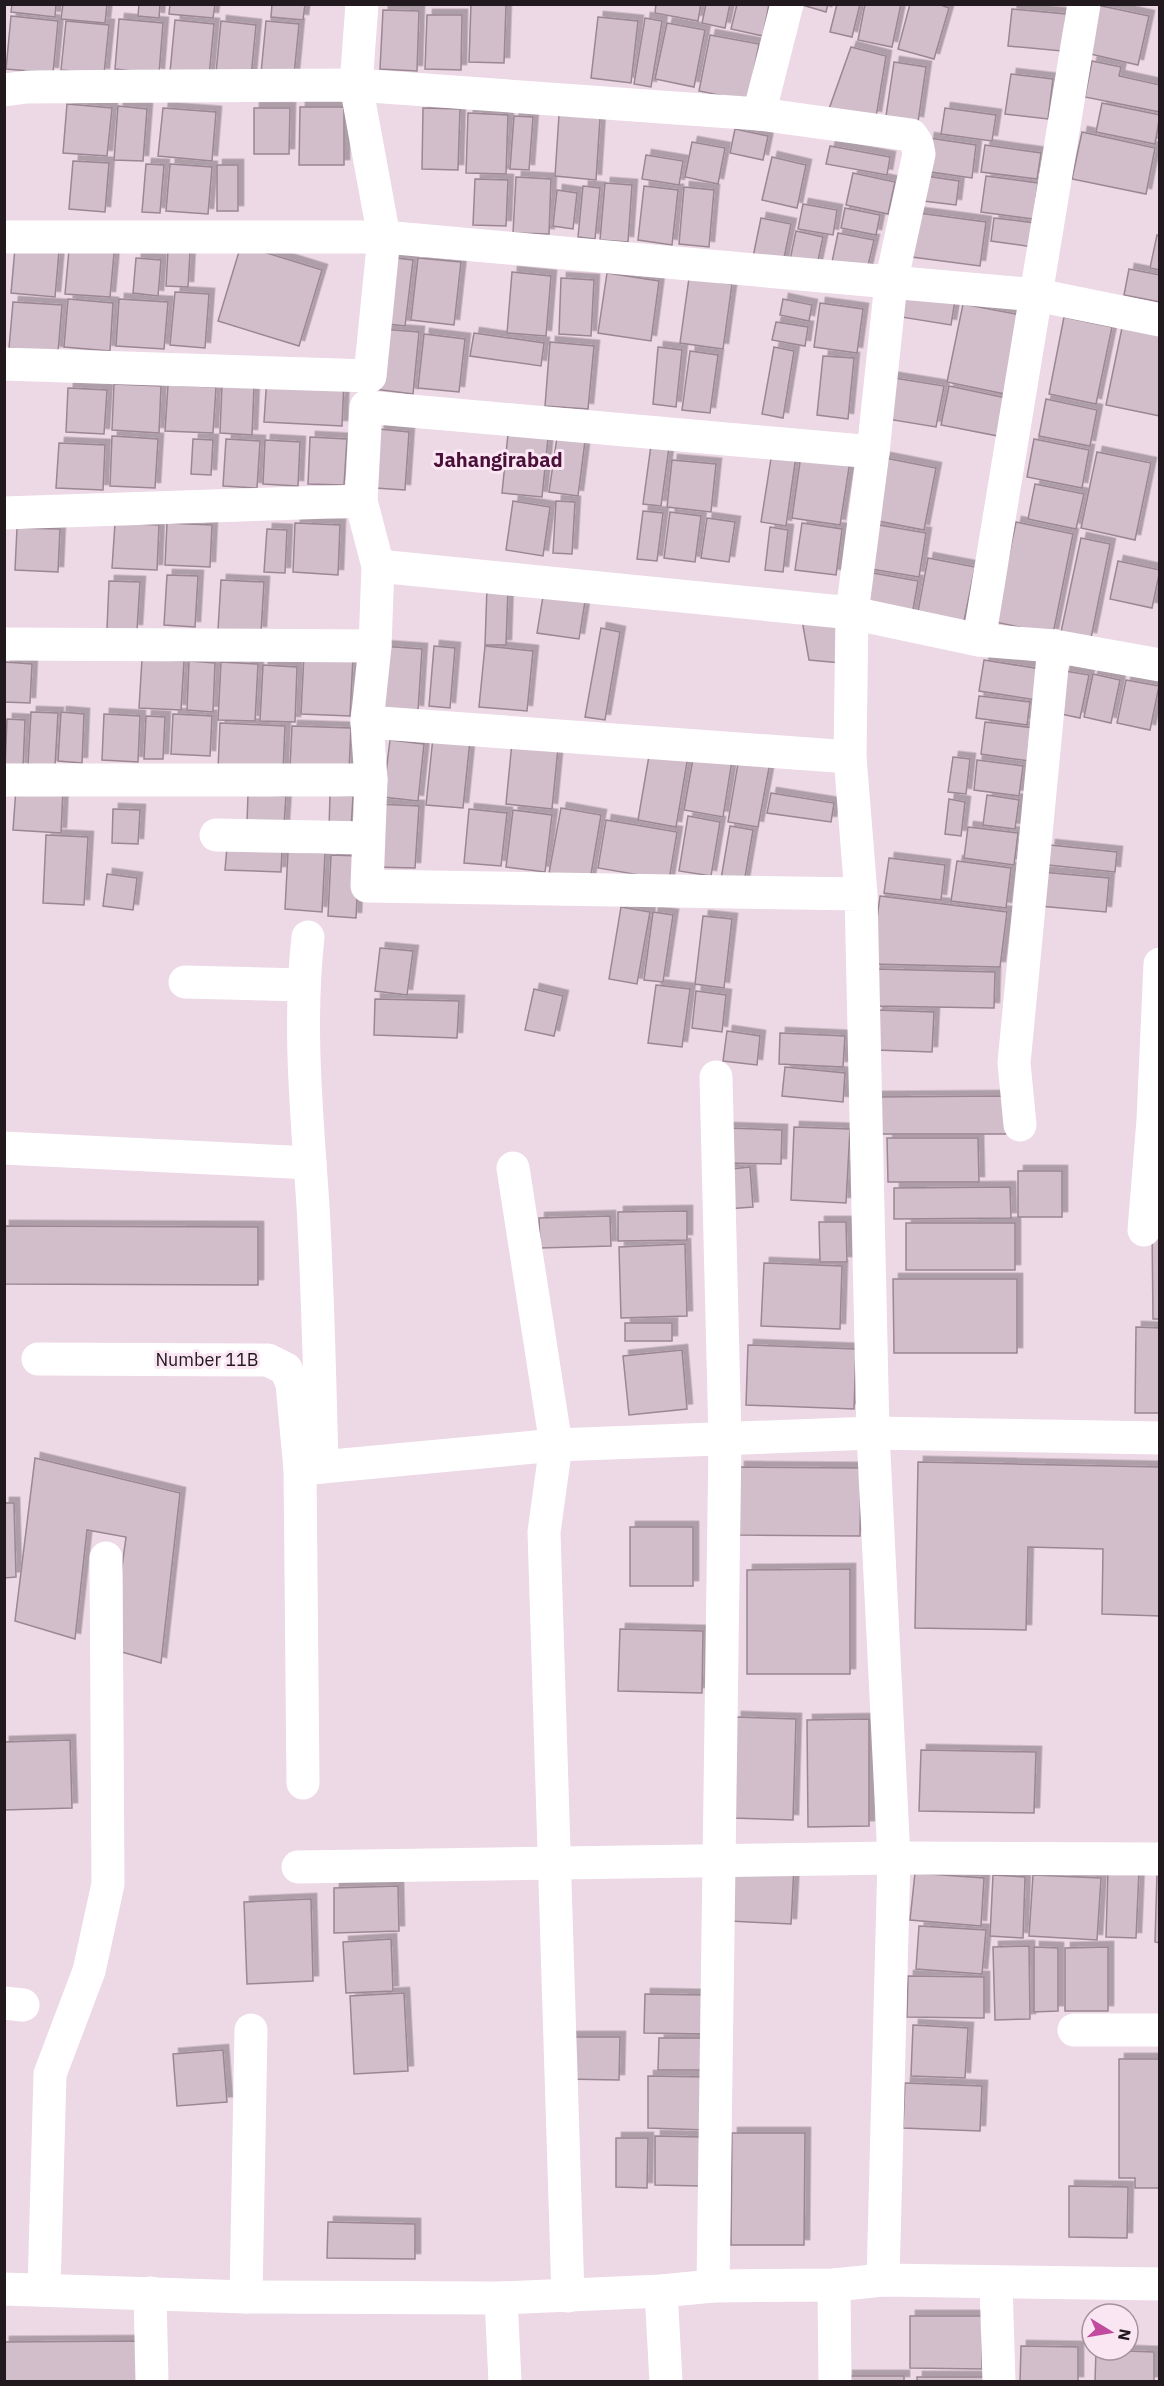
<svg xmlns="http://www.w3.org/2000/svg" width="1164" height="2386" font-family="'IBM Plex Sans',sans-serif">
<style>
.building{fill:#d2beca;stroke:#9b8793;stroke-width:1.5;filter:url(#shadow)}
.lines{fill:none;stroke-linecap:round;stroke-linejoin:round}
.minor{stroke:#fff;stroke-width:33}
.labels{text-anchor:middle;stroke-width:6;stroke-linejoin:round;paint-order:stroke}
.street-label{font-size:18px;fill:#21191e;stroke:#fae5f2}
.neighbourhood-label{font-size:20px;font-weight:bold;fill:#491039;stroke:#fae5f2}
</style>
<defs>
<filter id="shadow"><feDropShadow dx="5.5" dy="-5.5" stdDeviation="0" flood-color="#0004"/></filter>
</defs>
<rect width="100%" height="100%" fill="#edd8e5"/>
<g class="building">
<path d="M12 4H56L55 17 11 12Z"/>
<path d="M63 4H107L105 23 61 19Z"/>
<path d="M139 4H160L159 18 138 16Z"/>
<path d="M170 4H215L213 18 169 14Z"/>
<path d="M272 4H305L303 20 271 17Z"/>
<path d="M471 4 506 5 504 63 469 62Z"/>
<path d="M656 4H701L698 21 655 13Z"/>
<path d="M706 4H730L725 28 702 23Z"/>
<path d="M737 4H769L763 36 731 29Z"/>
<path d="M799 4H828L826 12Z"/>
<path d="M837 4H860L852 37 830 32Z"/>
<path d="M865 4H901L892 47 858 40Z"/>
<path d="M910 4H938L949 8 934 59 898 49Z"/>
<path d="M1097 5 1149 16 1138 65 1086 53Z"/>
<path d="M1012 9 1066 14 1062 51 1008 46Z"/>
<path d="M383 10 419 11 417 71 380 69Z"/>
<path d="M427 15H462L461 70 425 69Z"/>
<path d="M11 16 58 21 53 73 6 69Z"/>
<path d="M598 17 638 21 631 83 591 78Z"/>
<path d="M645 18 662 21 651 87 634 84Z"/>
<path d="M119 19 163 23 159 74 115 69Z"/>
<path d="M175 20 214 24 209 76 170 72Z"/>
<path d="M66 21 109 25 104 74 61 70Z"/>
<path d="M221 21 256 25 251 77 216 73Z"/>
<path d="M266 21 299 24 294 75 261 73Z"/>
<path d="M667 23 705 30 694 87 655 79Z"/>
<path d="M710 35 759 44 748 101 699 91Z"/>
<path d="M851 47 886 56 876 117 829 109Z"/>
<path d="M1092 61 1121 67 1119 76 1160 85V112L1085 97Z"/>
<path d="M894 62 926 67 918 122 886 116Z"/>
<path d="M1011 74 1053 79 1048 119 1005 114Z"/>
<path d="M1102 103 1160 115 1155 144 1096 132Z"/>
<path d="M67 104 112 108 107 156 63 153Z"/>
<path d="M118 106 147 109 143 161 114 160Z"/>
<path d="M300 107H344V165H299Z"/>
<path d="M163 108 216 112 212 161 158 156Z"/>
<path d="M254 108H290L289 154H254Z"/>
<path d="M423 108 460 109 458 170 422 169Z"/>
<path d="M945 108 996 115 992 141 941 134Z"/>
<path d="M468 113 508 115 506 174 466 173Z"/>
<path d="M559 115 600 118 596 180 555 176Z"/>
<path d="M514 116 533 117 529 170 510 169Z"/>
<path d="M735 129 768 136 763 160 730 153Z"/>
<path d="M1082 132 1155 148 1146 194 1072 179Z"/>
<path d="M929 138 976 145 972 178 924 171Z"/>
<path d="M692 142 725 148 718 184 685 177Z"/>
<path d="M985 145 1041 153 1037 179 981 172Z"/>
<path d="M830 146 890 157 887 175 826 164Z"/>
<path d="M646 155 683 161 679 185 642 179Z"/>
<path d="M772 157 806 165 797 208 762 200Z"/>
<path d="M73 161 109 163 105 212 69 209Z"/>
<path d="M146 164 164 165 160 213 142 212Z"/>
<path d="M170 164 212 167 208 214 166 211Z"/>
<rect x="217" y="165" width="21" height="46"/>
<path d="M853 173 895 182 888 214 846 205Z"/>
<path d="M919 175 959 181 956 205 915 200Z"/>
<path d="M986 176 1038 183 1033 219 981 212Z"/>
<path d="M516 177 551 179 549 234 513 233Z"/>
<path d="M475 179 508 180 506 226 473 225Z"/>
<path d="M605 183 632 185 628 242 600 240Z"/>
<path d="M583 186 600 188 595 239 578 237Z"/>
<path d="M644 186 678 190 672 245 638 240Z"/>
<path d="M684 187 714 190 709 247 679 244Z"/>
<path d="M557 190 577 193 573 229 553 226Z"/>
<path d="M803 204 837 210 833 235 798 229Z"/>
<path d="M845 208 880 215 876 235 841 228Z"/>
<path d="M918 213 986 222 980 266 912 257Z"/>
<path d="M761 218 791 224 783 263 753 257Z"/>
<path d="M994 218 1036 223 1033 247 991 241Z"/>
<path d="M796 231 823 237 817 265 790 260Z"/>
<path d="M838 233 874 240 866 274 831 267Z"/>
<path d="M1157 235 1160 236V270L1150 268Z"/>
<path d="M70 239 115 243 110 297 65 294Z"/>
<path d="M241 245 322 270 299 346 218 321Z"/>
<path d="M15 248 59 251 55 297 11 293Z"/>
<path d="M168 250 190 252 188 287 166 286Z"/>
<path d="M387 257 413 260 405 326 379 323Z"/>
<path d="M136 258 161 260 158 296 133 293Z"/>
<path d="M418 258 461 262 454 325 411 320Z"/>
<path d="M1129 269 1160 275V302L1124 295Z"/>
<path d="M512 272 551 276 546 336 507 333Z"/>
<path d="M607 273 659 281 651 341 598 333Z"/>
<path d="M561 278 594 280 591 336 559 334Z"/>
<path d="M689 278 732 284 723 349 680 343Z"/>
<path d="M905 291 955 300 951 325 901 317Z"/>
<path d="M175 292 209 294 205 348 170 345Z"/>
<path d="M68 299 113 303 110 351 64 347Z"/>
<path d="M119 299 168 302 164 349 116 346Z"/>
<path d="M783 299 812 305 809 321 780 315Z"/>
<path d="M13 302 62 305 58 352 9 348Z"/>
<path d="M820 303 863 309 857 353 814 347Z"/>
<path d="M963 304 1021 315 1005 394 947 382Z"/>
<path d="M1064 317 1112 327 1096 404 1049 394Z"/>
<path d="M776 322 808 327 805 346 772 340Z"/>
<path d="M1123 323 1160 331V416L1106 405Z"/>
<path d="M381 329 419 332 413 394 374 389Z"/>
<path d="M474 333 544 343 541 366 470 356Z"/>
<path d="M424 334 465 339 459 392 418 388Z"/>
<path d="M550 342 594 346 588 409 545 406Z"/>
<path d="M658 347 682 350 676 407 653 404Z"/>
<path d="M774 347 794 351 783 418 762 414Z"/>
<path d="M690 351 718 355 710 413 682 410Z"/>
<path d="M823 356 854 358 848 419 817 415Z"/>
<path d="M267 376 344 380 342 426 264 422Z"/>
<path d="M888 377 944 386 936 427 881 418Z"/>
<path d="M114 384 161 386 159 433 112 430Z"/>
<path d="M168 385 216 387 213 433 165 431Z"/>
<path d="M222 385 254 387 252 435 220 433Z"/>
<path d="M949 386 1006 398 998 436 941 425Z"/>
<path d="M68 388 107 390 104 434 66 432Z"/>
<path d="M1046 399 1097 410 1090 446 1039 436Z"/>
<path d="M379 429 409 432 405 490 375 488Z"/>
<path d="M508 434 548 438 542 497 502 493Z"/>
<path d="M112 436 158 439 155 488 110 486Z"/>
<path d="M310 437 347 439 344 485 308 484Z"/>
<path d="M557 437 585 441 578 496 549 492Z"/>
<path d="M193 439 213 440 211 475 191 474Z"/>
<path d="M226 439 260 441 257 488 223 486Z"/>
<path d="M1034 439 1089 450 1082 488 1027 477Z"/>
<path d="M265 440 300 442 298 486 263 484Z"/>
<path d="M59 443 105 445 103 490 56 488Z"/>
<path d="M651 445 669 447 661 506 643 504Z"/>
<path d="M772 452 796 456 786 526 761 522Z"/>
<path d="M1097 452 1151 463 1135 540 1081 528Z"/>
<path d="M801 455 850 461 840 525 792 518Z"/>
<path d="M885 458 936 468 924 530 873 520Z"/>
<path d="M672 460 716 464 711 512 667 507Z"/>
<path d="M1035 484 1084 494 1076 529 1028 519Z"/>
<path d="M513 501 550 507 543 556 506 550Z"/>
<path d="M556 501 575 502 572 554 553 553Z"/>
<path d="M643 511 663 513 657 561 637 559Z"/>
<path d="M670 512 701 516 695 562 664 558Z"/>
<path d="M707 518 735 522 729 562 701 558Z"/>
<path d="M1016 522 1073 534 1053 634 995 622Z"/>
<path d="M115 523 159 525 157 570 112 568Z"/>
<path d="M167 523 212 525 210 567 165 565Z"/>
<path d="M295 523 340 525 338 575 293 572Z"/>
<path d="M802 523 842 529 836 575 795 570Z"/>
<path d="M873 524 926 533 919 577 865 568Z"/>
<path d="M770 527 788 530 783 572 765 570Z"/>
<path d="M17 528 60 529 58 572 15 570Z"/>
<path d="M267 529 287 530 285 573 264 572Z"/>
<path d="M1081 538 1110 544 1091 638 1061 632Z"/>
<path d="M928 558 975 567 963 626 917 617Z"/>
<path d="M1118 561 1160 570 1152 608 1110 599Z"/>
<path d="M867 572 918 581 911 621 860 611Z"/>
<path d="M167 575 198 576 195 627 164 625Z"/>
<path d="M221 580 264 582 261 632 218 630Z"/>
<path d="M109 581 140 582 137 630 107 629Z"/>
<path d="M487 587 508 588 506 645H485Z"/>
<path d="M544 590 586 595 579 639 537 633Z"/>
<path d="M802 620 845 622 841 663 809 660Z"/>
<path d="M601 628 620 632 605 720 585 717Z"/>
<path d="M381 646 422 649 418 711 378 708Z"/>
<path d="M434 646 455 648 450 708 429 706Z"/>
<path d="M485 646 533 651 527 711 479 707Z"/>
<path d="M304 654 353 657 350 716 301 714Z"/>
<path d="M142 659 184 661 181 710 139 708Z"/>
<path d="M984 660 1041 669 1037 700 979 691Z"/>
<path d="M189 661 215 663 213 712 187 710Z"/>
<path d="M5 662 32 664 30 703 4 702Z"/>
<path d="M221 662 258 664 255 721 218 720Z"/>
<path d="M263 665 297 667 295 722 260 721Z"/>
<path d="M1065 671 1089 675 1080 718 1056 713Z"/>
<path d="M1093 674 1120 680 1111 723 1084 717Z"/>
<path d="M1126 680 1159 686 1150 730 1117 723Z"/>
<path d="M979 696 1030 702 1027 725 976 718Z"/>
<path d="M31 712 58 713 55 766 28 765Z"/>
<path d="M61 712 84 714 82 763 58 761Z"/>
<path d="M104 714 140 716 138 762 102 760Z"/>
<path d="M173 714 212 716 210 756 171 754Z"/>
<path d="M146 716 165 717 163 759H144Z"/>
<path d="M7 719 25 720 23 768 5 767Z"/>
<path d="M985 722 1034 728 1029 761 981 754Z"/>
<path d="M220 723 285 726 283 772 218 769Z"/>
<path d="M292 726 351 728 349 770 290 767Z"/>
<path d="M433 737 470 740 463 808 426 805Z"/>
<path d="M390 740 424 744 418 801 383 797Z"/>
<path d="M512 742 558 748 552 809 506 804Z"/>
<path d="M650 750 688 756 676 827 638 820Z"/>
<path d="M740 752 771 757 758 827 728 822Z"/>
<path d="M694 753 732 760 723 817 684 810Z"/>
<path d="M953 757 970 759 966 794 948 792Z"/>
<path d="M977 760 1023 766 1019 796 974 790Z"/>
<path d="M16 788 63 790 61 833 13 830Z"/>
<path d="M771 793 834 803 831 822 767 813Z"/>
<path d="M248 794 286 796 284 825 247 823Z"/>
<path d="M330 795 353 796 351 830 329 829Z"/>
<path d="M987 795 1019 800 1015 829 983 825Z"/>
<path d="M949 799 965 802 961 836 945 834Z"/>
<path d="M376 804 419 806 415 868 373 867Z"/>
<path d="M561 808 601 815 590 880 549 873Z"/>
<path d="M113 809 140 810 138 844 112 843Z"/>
<path d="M469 809 507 813 501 866 464 863Z"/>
<path d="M513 810 552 815 545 872 506 867Z"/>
<path d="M688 816 720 822 711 876 679 871Z"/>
<path d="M606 820 677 832 669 880 598 868Z"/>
<path d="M730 826 753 830 744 883 721 879Z"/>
<path d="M968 827 1018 833 1014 865 964 858Z"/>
<path d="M46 835 88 837 84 905 43 903Z"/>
<path d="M1050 845 1117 852 1115 872 1048 865Z"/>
<path d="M227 847 282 850 281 872 225 870Z"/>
<path d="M288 852 325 853 322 912 285 909Z"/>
<path d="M331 855 359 856 356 918 328 916Z"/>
<path d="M889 858 945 865 941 900 884 893Z"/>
<path d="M957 861 1011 868 1006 908 951 901Z"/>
<path d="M1041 872 1109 878 1106 912 1039 906Z"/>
<path d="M107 874 137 878 133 910 103 906Z"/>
<path d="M880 896 1007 912 1000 967 871 964Z"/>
<path d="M621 907 650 912 637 984 609 979Z"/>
<path d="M653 912 673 915 663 982 644 980Z"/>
<path d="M703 916 732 919 724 988 695 984Z"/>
<path d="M380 948 413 951 407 995 375 991Z"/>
<path d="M875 969 995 972 994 1008 872 1006Z"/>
<path d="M656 985 690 989 682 1047 648 1043Z"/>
<path d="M534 989 563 996 554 1036 525 1030Z"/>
<path d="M696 991 726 995 722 1032 692 1028Z"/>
<path d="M375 999 459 1001 457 1038 374 1035Z"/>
<path d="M877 1010 934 1012 932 1052 876 1050Z"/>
<path d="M727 1031 760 1036 757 1065 723 1061Z"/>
<path d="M780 1033 845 1036 843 1067 779 1064Z"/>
<path d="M785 1067 845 1073 843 1102 782 1096Z"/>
<path d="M1006 1096V1134H872L873 1097Z"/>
<path d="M794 1127 850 1129 846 1203 791 1200Z"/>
<path d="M725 1128 782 1130 781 1164 724 1163Z"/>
<path d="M887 1138H978L979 1182H888Z"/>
<path d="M750 1167 753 1207 726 1209 722 1170Z"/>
<rect x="1018" y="1171" width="44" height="46"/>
<path d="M1010 1187 1011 1218 894 1219V1188Z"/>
<path d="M687 1211V1240L618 1241V1212Z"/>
<path d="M610 1216 611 1246 540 1248 539 1218Z"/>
<path d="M819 1222H846L847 1262H820Z"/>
<rect x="906" y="1223" width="109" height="47"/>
<path d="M4 1226 258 1227V1285L4 1284Z"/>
<path d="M1152 1226H1160V1319H1153Z"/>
<path d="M685 1244 687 1316 621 1318 619 1247Z"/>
<path d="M764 1263 842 1266 840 1329 761 1326Z"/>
<path d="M893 1279H1017V1353H894Z"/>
<rect x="625" y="1323" width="47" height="18"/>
<path d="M1136 1327 1160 1328V1413H1135Z"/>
<path d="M748 1345 856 1349 854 1409 746 1405Z"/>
<path d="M682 1350 687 1409 629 1415 623 1356Z"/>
<path d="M35 1458 180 1493 161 1663 111 1649 126 1537 87 1530 75 1639 15 1621Z"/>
<path d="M918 1462 1160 1467V1616L1102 1614 1103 1549 1028 1547 1026 1630 915 1628Z"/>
<path d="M739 1467 861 1468 860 1536 739 1535Z"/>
<path d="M4 1503H14L16 1577 4 1578Z"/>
<rect x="630" y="1527" width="63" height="59"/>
<path d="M850 1569V1674H747V1570Z"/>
<path d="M620 1629 703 1631 702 1693 618 1691Z"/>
<path d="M736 1717 796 1719 793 1820 732 1818Z"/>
<path d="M869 1719V1826L808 1827 807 1720Z"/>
<path d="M70 1740 72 1808 4 1810V1742Z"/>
<path d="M921 1750 1036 1752 1034 1813 919 1811Z"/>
<path d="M733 1864 794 1867 791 1924 729 1921Z"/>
<path d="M1108 1869 1139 1870 1136 1938 1106 1937Z"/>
<path d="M915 1873 984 1878 981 1926 910 1920Z"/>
<path d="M1157 1873H1160V1943L1155 1942Z"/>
<path d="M993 1875 1025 1877 1023 1938 990 1936Z"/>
<path d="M1033 1875 1101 1878 1097 1940 1029 1936Z"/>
<path d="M398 1886 399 1931 334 1933V1888Z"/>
<path d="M311 1899 313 1981 247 1984 244 1902Z"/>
<path d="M919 1926 986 1930 982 1974 916 1969Z"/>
<path d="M391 1939 393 1991 346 1993 343 1942Z"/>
<path d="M1029 1946 1030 2019 995 2020 993 1947Z"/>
<path d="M1034 1947 1058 1948V2011L1034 2012Z"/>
<path d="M1108 1947V2011H1065V1948Z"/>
<path d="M908 1976 984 1977V2018L907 2017Z"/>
<path d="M404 1993 408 2071 354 2074 350 1996Z"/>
<path d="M645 1994 704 1995V2034L644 2033Z"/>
<path d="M913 2025 968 2028 965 2078 911 2076Z"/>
<path d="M564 2037H620L619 2080 563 2079Z"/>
<path d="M659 2038H705V2070H658Z"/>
<path d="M223 2050 227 2102 177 2106 173 2054Z"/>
<path d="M1119 2059H1160V2188H1135V2178H1119Z"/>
<path d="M648 2076 706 2077 705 2130 648 2128Z"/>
<path d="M905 2083 982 2086 980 2131 903 2128Z"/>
<path d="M732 2133H805L804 2245H731Z"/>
<path d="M655 2136 700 2137V2186L655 2185Z"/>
<path d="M616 2138H648L647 2188 616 2187Z"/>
<path d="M1069 2186 1128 2187 1127 2238 1069 2237Z"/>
<path d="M328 2222 415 2224V2259L327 2258Z"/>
<path d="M910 2316H982V2369L910 2368Z"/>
<path d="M137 2341V2382H4V2342Z"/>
<path d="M1021 2346 1078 2347V2382H1020Z"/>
<path d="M1096 2350 1154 2352V2382H1095Z"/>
<rect x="847" y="2376" width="57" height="6"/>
<rect x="917" y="2377" width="67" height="5"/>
</g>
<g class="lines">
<g class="minor">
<path d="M4 90 27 87 356 85 759 114 911 135 917 144 919 154 891 283 873 452"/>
<path d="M759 114 787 4"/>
<path d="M4 237H384L1037 295 1160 320"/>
<path d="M4 364 370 376 384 237 356 85 362 4"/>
<path d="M4 513 361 501"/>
<path d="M378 566 852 613 979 640 1054 646 1160 665"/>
<path d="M979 640 1084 4"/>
<path d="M4 644 375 646"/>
<path d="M367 722 850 757"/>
<path d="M4 780H371"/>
<path d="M216 835 368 838"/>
<path d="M861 894 367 886 371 780 367 722 375 646 378 566 361 501 366 407 873 452 852 613 850 757 861 894 873 1433 894 1858 883 2280"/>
<path d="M308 937C298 1027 307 1116 313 1206 318 1293 320 1380 322 1467"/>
<path d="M185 982 303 985"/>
<path d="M1020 1125 1014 1063 1054 646"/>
<path d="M4 1148 310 1163"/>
<path d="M513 1168 556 1445 544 1532 568 2296"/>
<path d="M1144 1230 1153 1120 1160 964"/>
<path d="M38 1359 268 1360 286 1369 292 1384 300 1469 556 1445 873 1433 1160 1438"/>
<path d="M300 1469 303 1783"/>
<path d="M298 1867 894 1858 1160 1859"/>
<path d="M4 2003 23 2005"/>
<path d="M1074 2030H1160"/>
<path d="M996 2283 999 2382"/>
<path d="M834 2285 835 2382"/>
<path d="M713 2286 725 1439 716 1077"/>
<path d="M4 2289 246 2297 501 2298 661 2291 713 2286 834 2285 883 2280 1160 2284"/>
<path d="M44 2290 50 2074 89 1971 108 1884 106 1558"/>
<path d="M661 2291 666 2382"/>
<path d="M150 2293 152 2382"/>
<path d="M246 2297 251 2030"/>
<path d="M501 2298 505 2382"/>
</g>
</g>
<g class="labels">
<g class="street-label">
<text x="207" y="1366">Number 11B</text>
</g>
<g class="neighbourhood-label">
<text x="498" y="467">Jahangirabad</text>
</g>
</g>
<rect width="1164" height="2386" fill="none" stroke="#21191e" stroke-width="12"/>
<g transform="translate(1110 2332) rotate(101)"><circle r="28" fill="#fae5f2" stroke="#a3939d" stroke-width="1.5"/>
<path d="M0-4.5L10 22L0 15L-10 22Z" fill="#c1499e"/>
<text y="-9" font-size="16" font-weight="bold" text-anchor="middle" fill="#21191e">N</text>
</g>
</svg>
